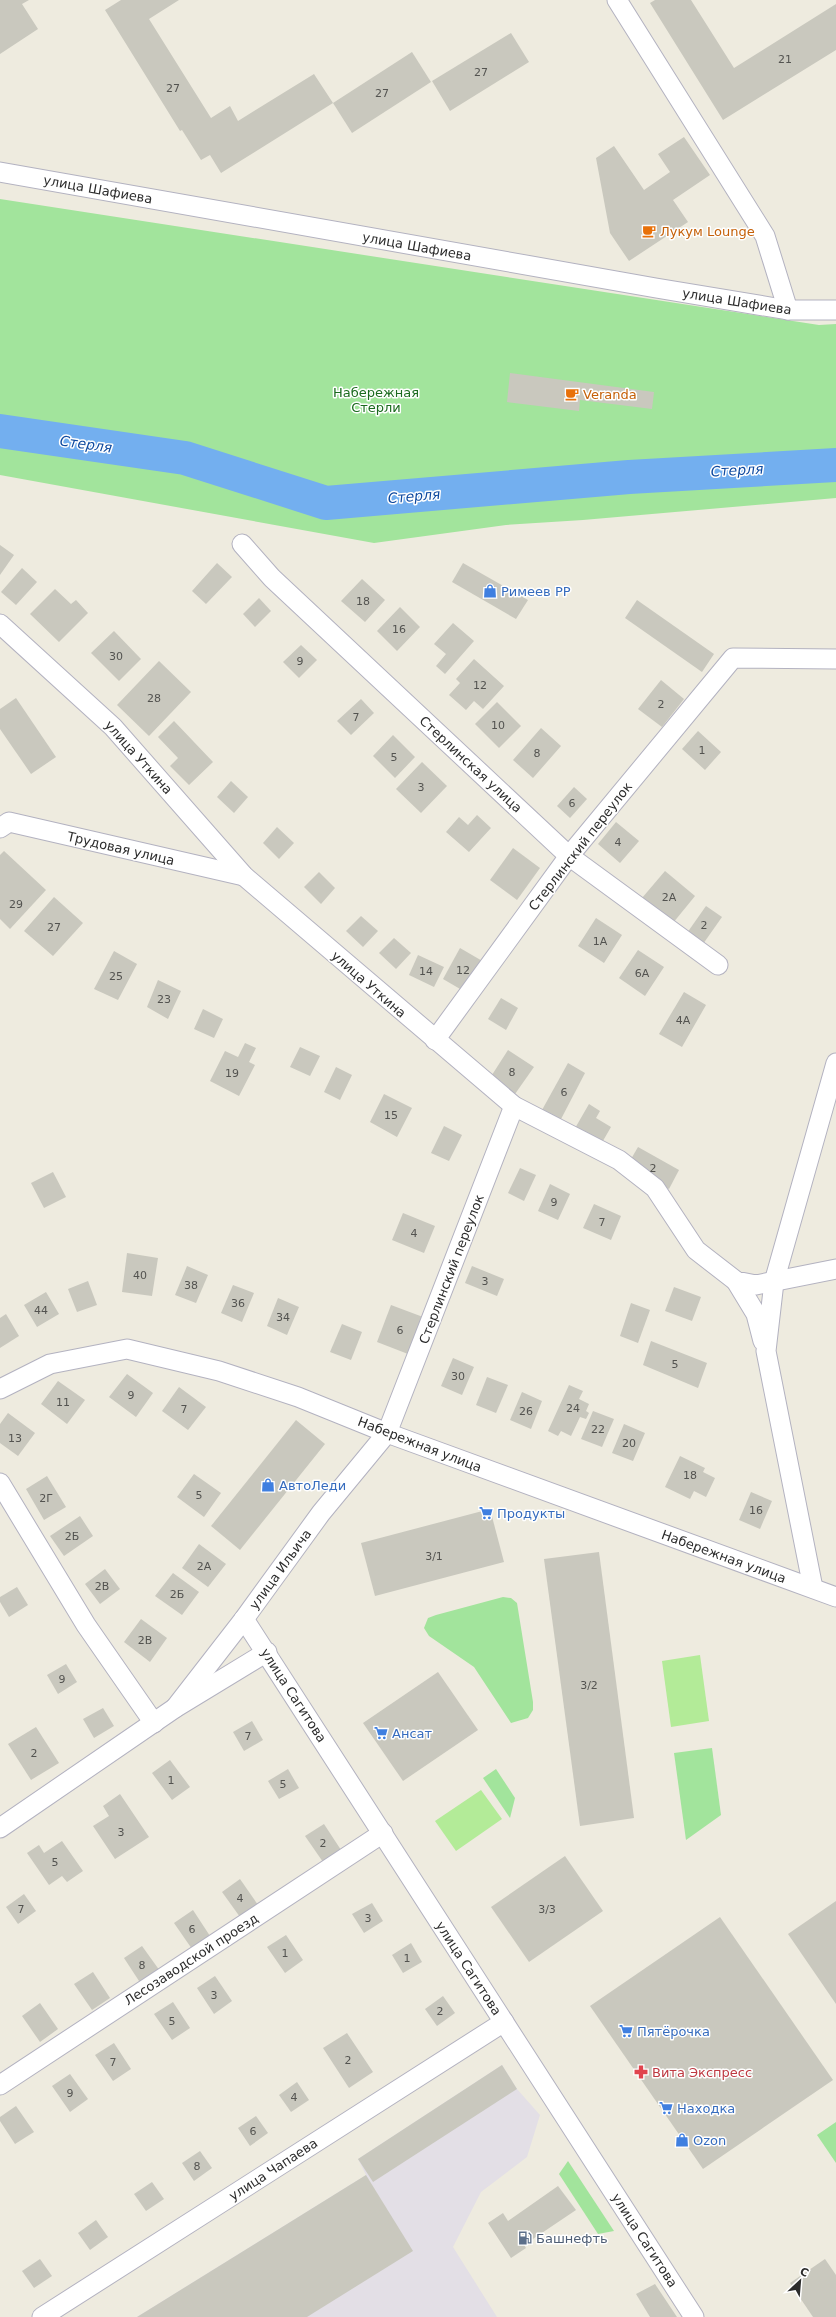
<svg xmlns="http://www.w3.org/2000/svg" width="836" height="2317" font-family="'DejaVu Sans',sans-serif">
<style>
.industrial{fill:#e3dfe6}
.green{fill:#a2e49c}
.pitch{fill:#b3eb98}
.lines{fill:none;stroke-linecap:round;stroke-linejoin:round}
.river{stroke:#73afef;stroke-width:34}
.building{fill:#c9c8be}
.minor-casing{stroke:#b3b2c0;stroke-width:21}
.minor{stroke:#fff;stroke-width:19}
.labels{text-anchor:middle;stroke-width:3;stroke-linejoin:round;paint-order:stroke}
.number-label{font-size:11px;fill:#535350}
.street-label{font-size:13px;fill:#2c2c2c;stroke:#fff}
.food-label{font-size:13px;fill:#c56008;stroke:#fff;text-anchor:start}
.park-label{font-size:13px;fill:#1b6b1e;stroke:#fff}
.shop-label{font-size:13px;fill:#366cbe;stroke:#fff;text-anchor:start}
.health-label{font-size:13px;fill:#be3a42;stroke:#fff;text-anchor:start}
.service-label{font-size:13px;fill:#4e5e75;stroke:#fff;text-anchor:start}
.water-label{font-size:14px;font-style:italic;fill:#0e499f;stroke:#fff}
</style>
<rect width="100%" height="100%" fill="#eeebdf"/>
<path class="industrial" d="M502 2065 517 2089 540 2115 527 2157 481 2192 453 2247 497 2317H137L366 2175 358 2159Z"/>
<g class="green">
<path d="M0 199 819 325 836 324V498L583 520 506 525 374 543 0 475Z"/>
<path d="M503 1597 511 1598 517 1603 533 1702V1710L528 1718 511 1723 474 1667 429 1636 424 1628 428 1618 436 1615Z"/>
<path d="M712 1748 721 1815 686 1840 674 1753Z"/>
<path d="M496 1769 515 1798 510 1818 483 1778Z"/>
<path d="M836 2122V2163L817 2135Z"/>
<path d="M568 2161 614 2231 598 2234 559 2174Z"/>
</g>
<g class="pitch">
<path d="M700 1655 709 1721 671 1727 662 1661Z"/>
<path d="M481 1790 502 1819 456 1851 435 1821Z"/>
</g>
<g class="lines">
<path class="river" d="M0 431 185 458 326 503 629 477 836 465"/>
</g>
<g class="building">
<path d="M0 0H29L22 4 38 29 0 54Z"/>
<path d="M121 0H179L149 19 211 118 230 106 238 121 314 74 333 103 221 173 210 155 201 160 182 130 180 131 105 10Z"/>
<path d="M655 0H691L734 68 836 4V50L723 120 650 3Z"/>
<path d="M511 33 529 62 450 111 432 81Z"/>
<path d="M412 52 431 82 352 133 333 103Z"/>
<path d="M684 137 710 175 673 200 688 222 629 261 610 233 596 158 614 146 644 190 670 172 658 154Z"/>
<path d="M510 373 654 392 652 409 580 400 579 411 507 402Z"/>
<path d="M0 545 14 555 0 575Z"/>
<path d="M217 563 232 577 206 604 192 591Z"/>
<path d="M463 563 528 600 516 619 452 582Z"/>
<path d="M22 568 37 582 16 605 1 592Z"/>
<path d="M362 579 385 600 365 622 341 601Z"/>
<path d="M55 589 71 604 76 600 88 613 59 642 30 614Z"/>
<path d="M259 598 271 611 255 627 243 614Z"/>
<path d="M637 600 714 654 702 672 625 618Z"/>
<path d="M400 607 420 627 397 651 377 631Z"/>
<path d="M453 623 474 641 445 674 436 666 446 654 434 644Z"/>
<path d="M114 631 141 659 119 681 91 653Z"/>
<path d="M301 645 317 660 299 678 283 662Z"/>
<path d="M474 659 504 686 483 709 474 701 466 710 449 695 460 683 456 679Z"/>
<path d="M159 661 191 692 149 736 117 705Z"/>
<path d="M661 680 684 699 662 727 638 709Z"/>
<path d="M16 698 56 757 31 774 0 729V709Z"/>
<path d="M361 699 374 713 351 735 337 721Z"/>
<path d="M497 702 521 726 499 748 475 724Z"/>
<path d="M174 721 213 762 189 785 170 766 178 758 158 737Z"/>
<path d="M541 728 561 746 533 778 513 760Z"/>
<path d="M698 731 721 752 705 770 682 749Z"/>
<path d="M393 735 415 757 395 778 373 756Z"/>
<path d="M422 762 447 786 421 813 396 789Z"/>
<path d="M231 781 248 797 234 813 217 797Z"/>
<path d="M574 787 587 799 570 818 557 806Z"/>
<path d="M477 815 491 828 469 852 446 832 459 817 468 825Z"/>
<path d="M616 822 639 841 620 863 598 844Z"/>
<path d="M277 827 294 843 279 859 263 843Z"/>
<path d="M513 848 540 868 517 900 490 880Z"/>
<path d="M4 851 46 890 10 929 0 919V855Z"/>
<path d="M665 871 695 896 673 923 642 898Z"/>
<path d="M319 872 335 888 321 904 304 887Z"/>
<path d="M54 897 83 923 53 956 24 931Z"/>
<path d="M706 906 722 917 703 944 687 933Z"/>
<path d="M361 916 378 931 363 947 346 931Z"/>
<path d="M596 918 622 935 604 963 578 946Z"/>
<path d="M394 938 411 953 396 969 379 953Z"/>
<path d="M460 948 484 962 467 993 443 979Z"/>
<path d="M638 950 664 967 645 996 619 978Z"/>
<path d="M114 951 137 964 118 1000 94 989Z"/>
<path d="M418 955 444 967 434 987 409 975Z"/>
<path d="M158 980 181 991 168 1019 147 1007Z"/>
<path d="M684 992 706 1005 682 1047 659 1034Z"/>
<path d="M501 998 518 1008 506 1030 488 1019Z"/>
<path d="M203 1009 223 1019 214 1038 194 1029Z"/>
<path d="M245 1043 256 1048 249 1062 255 1065 239 1096 210 1081 225 1051 238 1057Z"/>
<path d="M300 1047 320 1056 310 1076 290 1067Z"/>
<path d="M508 1050 534 1067 515 1094 490 1078Z"/>
<path d="M568 1063 585 1073 560 1121 542 1110Z"/>
<path d="M336 1067 352 1075 340 1100 324 1092Z"/>
<path d="M384 1094 412 1108 397 1137 370 1122Z"/>
<path d="M589 1104 600 1111 596 1118 611 1127 600 1146 574 1130Z"/>
<path d="M444 1126 462 1135 449 1161 431 1153Z"/>
<path d="M638 1147 679 1170 669 1189 627 1166Z"/>
<path d="M520 1168 536 1175 524 1201 508 1193Z"/>
<path d="M53 1172 66 1197 44 1208 31 1183Z"/>
<path d="M550 1184 570 1194 558 1220 538 1211Z"/>
<path d="M594 1204 621 1216 611 1240 583 1228Z"/>
<path d="M403 1213 435 1226 424 1253 392 1240Z"/>
<path d="M127 1253 158 1258 152 1296 122 1292Z"/>
<path d="M187 1266 208 1275 196 1303 175 1295Z"/>
<path d="M472 1266 504 1279 497 1296 465 1283Z"/>
<path d="M88 1281 97 1305 77 1312 68 1289Z"/>
<path d="M233 1285 254 1293 242 1322 221 1313Z"/>
<path d="M674 1287 701 1297 692 1321 665 1311Z"/>
<path d="M46 1292 59 1314 37 1327 24 1305Z"/>
<path d="M278 1298 299 1307 287 1335 267 1326Z"/>
<path d="M631 1303 650 1310 638 1343 620 1336Z"/>
<path d="M391 1305 423 1317 408 1354 377 1342Z"/>
<path d="M6 1314 19 1336 0 1348V1318Z"/>
<path d="M342 1324 362 1332 351 1360 330 1352Z"/>
<path d="M651 1341 707 1363 698 1388 643 1365Z"/>
<path d="M453 1358 474 1367 462 1395 441 1386Z"/>
<path d="M127 1374 153 1393 136 1417 109 1397Z"/>
<path d="M487 1377 508 1385 496 1413 476 1405Z"/>
<path d="M58 1381 85 1400 67 1424 41 1404Z"/>
<path d="M569 1385 583 1391 579 1399 589 1404 586 1411 589 1413 586 1419 580 1417 571 1436 561 1431 558 1436 548 1431Z"/>
<path d="M179 1387 206 1407 188 1430 162 1411Z"/>
<path d="M522 1392 542 1401 531 1429 510 1420Z"/>
<path d="M593 1411 614 1419 602 1447 581 1439Z"/>
<path d="M8 1413 35 1433 18 1456 0 1443V1424Z"/>
<path d="M296 1420 325 1444 240 1550 211 1526Z"/>
<path d="M624 1424 645 1433 633 1461 612 1453Z"/>
<path d="M680 1456 705 1468 703 1472 715 1478 706 1497 694 1491 690 1499 665 1487Z"/>
<path d="M194 1474 221 1493 204 1517 177 1497Z"/>
<path d="M47 1476 66 1507 44 1520 26 1489Z"/>
<path d="M751 1492 772 1501 760 1529 739 1520Z"/>
<path d="M490 1509 504 1562 375 1596 361 1543Z"/>
<path d="M80 1516 93 1536 64 1556 50 1536Z"/>
<path d="M199 1544 226 1564 208 1587 182 1568Z"/>
<path d="M599 1552 634 1818 580 1826 544 1559Z"/>
<path d="M105 1569 120 1589 100 1604 85 1584Z"/>
<path d="M173 1573 199 1592 182 1615 155 1596Z"/>
<path d="M17 1587 28 1605 9 1617 0 1602V1597Z"/>
<path d="M141 1619 167 1638 150 1662 124 1642Z"/>
<path d="M66 1664 77 1682 58 1694 47 1675Z"/>
<path d="M438 1672 478 1730 403 1781 363 1723Z"/>
<path d="M103 1708 114 1726 94 1738 83 1719Z"/>
<path d="M252 1721 263 1740 244 1751 233 1732Z"/>
<path d="M36 1727 59 1763 31 1780 8 1744Z"/>
<path d="M170 1760 190 1787 172 1800 152 1773Z"/>
<path d="M288 1769 299 1788 279 1799 268 1781Z"/>
<path d="M120 1794 149 1837 115 1859 93 1826 109 1816 103 1806Z"/>
<path d="M324 1824 341 1850 323 1862 305 1836Z"/>
<path d="M62 1841 83 1871 67 1882 62 1876 49 1885 27 1853 39 1845 44 1853Z"/>
<path d="M565 1856 603 1911 529 1962 491 1907Z"/>
<path d="M240 1879 258 1905 240 1917 222 1892Z"/>
<path d="M24 1894 36 1911 18 1924 6 1907Z"/>
<path d="M836 1901V2004L788 1934Z"/>
<path d="M372 1903 383 1921 364 1933 352 1914Z"/>
<path d="M193 1910 210 1936 192 1949 174 1923Z"/>
<path d="M720 1917 833 2080 703 2169 590 2006Z"/>
<path d="M286 1935 303 1960 285 1973 267 1947Z"/>
<path d="M411 1943 422 1962 403 1973 392 1955Z"/>
<path d="M142 1946 160 1971 141 1984 124 1958Z"/>
<path d="M93 1972 110 1998 92 2010 74 1984Z"/>
<path d="M215 1976 232 2001 214 2014 197 1988Z"/>
<path d="M443 1996 455 2013 437 2026 425 2009Z"/>
<path d="M173 2002 190 2028 172 2040 154 2014Z"/>
<path d="M40 2003 58 2029 40 2042 22 2016Z"/>
<path d="M347 2033 373 2072 349 2088 323 2048Z"/>
<path d="M114 2043 131 2069 113 2081 95 2055Z"/>
<path d="M502 2065 517 2089 373 2182 358 2159Z"/>
<path d="M70 2074 88 2099 70 2112 52 2086Z"/>
<path d="M297 2082 309 2100 291 2112 279 2095Z"/>
<path d="M16 2106 34 2132 15 2144 0 2121V2117Z"/>
<path d="M256 2116 268 2133 250 2146 238 2128Z"/>
<path d="M200 2151 212 2168 194 2181 182 2163Z"/>
<path d="M366 2175 413 2251 307 2317H137Z"/>
<path d="M152 2182 164 2199 146 2211 134 2194Z"/>
<path d="M558 2186 576 2210 524 2245 526 2248 511 2258 488 2223 503 2213 508 2221Z"/>
<path d="M96 2220 108 2237 90 2250 78 2233Z"/>
<path d="M40 2259 52 2276 34 2288 22 2271Z"/>
<path d="M825 2259 836 2275V2317H813L790 2283Z"/>
<path d="M655 2284 677 2317H650L636 2294Z"/>
</g>
<g class="lines">
<g class="minor-casing">
<g id="minor">
<path d="M617 0 765 236 788 310"/>
<path d="M0 172 656 288 788 310H836"/>
<path d="M242 544 272 578 569 856 718 965"/>
<path d="M0 624 113 727 244 876 514 1106 619 1160 655 1188 696 1250 736 1281 756 1285 836 1269"/>
<path d="M0 828 9 822 244 876"/>
<path d="M435 1040 569 856 733 658 836 659"/>
<path d="M736 1281 756 1314 763 1341"/>
<path d="M0 1389 50 1364 127 1349 219 1371 298 1397 387 1433 836 1597"/>
<path d="M0 1483 86 1625 154 1723"/>
<path d="M813 1588 766 1351 774 1282 836 1063"/>
<path d="M244 1619 694 2317"/>
<path d="M175 1708 244 1619 321 1513 387 1433 514 1106"/>
<path d="M0 1828 175 1708 267 1652"/>
<path d="M0 2085 383 1833"/>
<path d="M42 2317 504 2022"/>
</g>
</g>
<use href="#minor" class="minor"/>
</g>
<defs>
<g id="cafe-bare" transform="scale(1.08)"><path d="M-5.5-4.5H6V0H3Q3 3.5 0 3.5H-2.5Q-5.5 3.5-5.5 0ZM3-3.2v2h1.7v-2ZM-6 4.5H4V6H-6Z" fill="#e8710a" stroke="#fff" stroke-width="2.5" paint-order="stroke"/></g>
<g id="shop-bare" transform="scale(1.08)"><path d="M-5-2.5h2.3a2.7 3.5 0 0 1 5.4 0H5L5.5 6h-11ZM-1.5-2.5h3a1.5 2.3 0 0 0-3 0Z" fill="#3f7fe0" stroke="#fff" stroke-width="2.5" paint-order="stroke"/></g>
<g id="supermarket-bare" transform="scale(1.08)"><path d="M-6-5.5h2.5l.6 2H6L4.5 2H-2.5L-4.4-4H-6ZM-1.5 3.2a1.3 1.3 0 1 0 .1 0ZM3 3.2a1.3 1.3 0 1 0 .1 0Z" fill="#3f7fe0" stroke="#fff" stroke-width="2.5" paint-order="stroke"/></g>
<g id="pharmacy-bare" transform="scale(1.08)"><path d="M-2-6h4v4h4v4h-4v4h-4v-4h-4v-4h4Z" fill="#e0444e" stroke="#fff" stroke-width="2.5" paint-order="stroke"/></g>
<g id="fuel-bare" transform="scale(1.08)"><path d="M-5.5-6h7V0h2V4h1.3V-2.5L3-4.5l.8-.8L6-3V5H2.5V1h-1V6h-7ZM-4.2-4.7v3.2H.2V-4.7Z" fill="#5c6f8a" stroke="#fff" stroke-width="2.5" paint-order="stroke"/></g>
</defs>
<g fill-rule="evenodd">
<use href="#cafe-bare" x="649" y="231"/>
<use href="#cafe-bare" x="572" y="394"/>
<use href="#shop-bare" x="490" y="591"/>
<use href="#shop-bare" x="268" y="1485"/>
<use href="#supermarket-bare" x="486" y="1513"/>
<use href="#supermarket-bare" x="381" y="1733"/>
<use href="#supermarket-bare" x="626" y="2031"/>
<use href="#pharmacy-bare" x="641" y="2072"/>
<use href="#supermarket-bare" x="666" y="2108"/>
<use href="#shop-bare" x="682" y="2140"/>
<use href="#fuel-bare" x="525" y="2238"/>
</g>
<g class="labels">
<g class="number-label">
<text x="785" y="63">21</text>
<text x="481" y="76">27</text>
<text x="173" y="92">27</text>
<text x="382" y="97">27</text>
<text x="363" y="605">18</text>
<text x="399" y="633">16</text>
<text x="116" y="660">30</text>
<text x="300" y="665">9</text>
<text x="480" y="689">12</text>
<text x="154" y="702">28</text>
<text x="661" y="708">2</text>
<text x="356" y="721">7</text>
<text x="498" y="729">10</text>
<text x="702" y="754">1</text>
<text x="537" y="757">8</text>
<text x="394" y="761">5</text>
<text x="421" y="791">3</text>
<text x="572" y="807">6</text>
<text x="618" y="846">4</text>
<text x="669" y="901">2А</text>
<text x="16" y="908">29</text>
<text x="704" y="929">2</text>
<text x="54" y="931">27</text>
<text x="600" y="945">1А</text>
<text x="463" y="974">12</text>
<text x="426" y="975">14</text>
<text x="642" y="977">6А</text>
<text x="116" y="980">25</text>
<text x="164" y="1003">23</text>
<text x="683" y="1024">4А</text>
<text x="512" y="1076">8</text>
<text x="232" y="1077">19</text>
<text x="564" y="1096">6</text>
<text x="391" y="1119">15</text>
<text x="653" y="1172">2</text>
<text x="554" y="1206">9</text>
<text x="602" y="1226">7</text>
<text x="414" y="1237">4</text>
<text x="140" y="1279">40</text>
<text x="485" y="1285">3</text>
<text x="191" y="1289">38</text>
<text x="238" y="1307">36</text>
<text x="41" y="1314">44</text>
<text x="283" y="1321">34</text>
<text x="400" y="1334">6</text>
<text x="675" y="1368">5</text>
<text x="458" y="1380">30</text>
<text x="131" y="1399">9</text>
<text x="63" y="1406">11</text>
<text x="573" y="1412">24</text>
<text x="184" y="1413">7</text>
<text x="526" y="1415">26</text>
<text x="598" y="1433">22</text>
<text x="15" y="1442">13</text>
<text x="629" y="1447">20</text>
<text x="690" y="1479">18</text>
<text x="199" y="1499">5</text>
<text x="46" y="1502">2Г</text>
<text x="756" y="1514">16</text>
<text x="72" y="1540">2Б</text>
<text x="434" y="1560">3/1</text>
<text x="204" y="1570">2А</text>
<text x="102" y="1590">2В</text>
<text x="177" y="1598">2Б</text>
<text x="145" y="1644">2В</text>
<text x="62" y="1683">9</text>
<text x="589" y="1689">3/2</text>
<text x="248" y="1740">7</text>
<text x="34" y="1757">2</text>
<text x="171" y="1784">1</text>
<text x="283" y="1788">5</text>
<text x="121" y="1836">3</text>
<text x="323" y="1847">2</text>
<text x="55" y="1866">5</text>
<text x="240" y="1902">4</text>
<text x="21" y="1913">7</text>
<text x="547" y="1913">3/3</text>
<text x="368" y="1922">3</text>
<text x="192" y="1933">6</text>
<text x="285" y="1957">1</text>
<text x="407" y="1962">1</text>
<text x="142" y="1969">8</text>
<text x="214" y="1999">3</text>
<text x="440" y="2015">2</text>
<text x="172" y="2025">5</text>
<text x="348" y="2064">2</text>
<text x="113" y="2066">7</text>
<text x="70" y="2097">9</text>
<text x="294" y="2101">4</text>
<text x="253" y="2135">6</text>
<text x="197" y="2170">8</text>
</g>
<g class="street-label">
<text transform="translate(98 189) rotate(10)" y="5">улица Шафиева</text>
<text transform="translate(417 246) rotate(10)" y="5">улица Шафиева</text>
<text transform="translate(737 301) rotate(9)" y="5">улица Шафиева</text>
<text transform="translate(139 757) rotate(48)" y="5">улица Уткина</text>
<text transform="translate(471 764) rotate(43)" y="5">Стерлинская улица</text>
<text transform="translate(580 846) rotate(-52)" y="5">Стерлинский переулок</text>
<text transform="translate(121 848) rotate(13)" y="5">Трудовая улица</text>
<text transform="translate(369 984) rotate(41)" y="5">улица Уткина</text>
<text transform="translate(451 1269) rotate(-69)" y="5">Стерлинский переулок</text>
<text transform="translate(420 1444) rotate(21)" y="5">Набережная улица</text>
<text transform="translate(724 1556) rotate(20)" y="5">Набережная улица</text>
<text transform="translate(280 1569) rotate(-54)" y="5">улица Ильича</text>
<text transform="translate(294 1695) rotate(57)" y="5">улица Сагитова</text>
<text transform="translate(191 1959) rotate(-33)" y="5">Лесозаводской проезд</text>
<text transform="translate(469 1968) rotate(57)" y="5">улица Сагитова</text>
<text transform="translate(273 2169) rotate(-33)" y="5">улица Чапаева</text>
<text transform="translate(645 2240) rotate(57)" y="5">улица Сагитова</text>
</g>
<g class="food-label">
<text x="660" y="236">Лукум Lounge</text>
<text x="583" y="399">Veranda</text>
</g>
<g class="park-label">
<text x="376" y="397">Набережная<tspan x="376" dy="15">Стерли</tspan></text>
</g>
<g class="shop-label">
<text x="501" y="596">Римеев РР</text>
<text x="279" y="1490">АвтоЛеди</text>
<text x="497" y="1518">Продукты</text>
<text x="392" y="1738">Ансат</text>
<text x="637" y="2036">Пятёрочка</text>
<text x="677" y="2113">Находка</text>
<text x="693" y="2145">Ozon</text>
</g>
<g class="health-label">
<text x="652" y="2077">Вита Экспресс</text>
</g>
<g class="service-label">
<text x="536" y="2243">Башнефть</text>
</g>
<g class="water-label">
<text transform="translate(86 444) rotate(8)" y="5">Стерля</text>
<text transform="translate(737 470) rotate(-3)" y="5">Стерля</text>
<text transform="translate(414 496) rotate(-5)" y="5">Стерля</text>
</g>
</g>
<g transform="translate(800 2281) rotate(26)" stroke="#ffffff" stroke-width="3" paint-order="stroke">
<path d="M0-3L7 15L0 10L-7 15Z" fill="#2c2c2c"/>
<text y="-6" font-size="11" font-weight="bold" text-anchor="middle" fill="#2c2c2c">С</text>
</g>
</svg>
